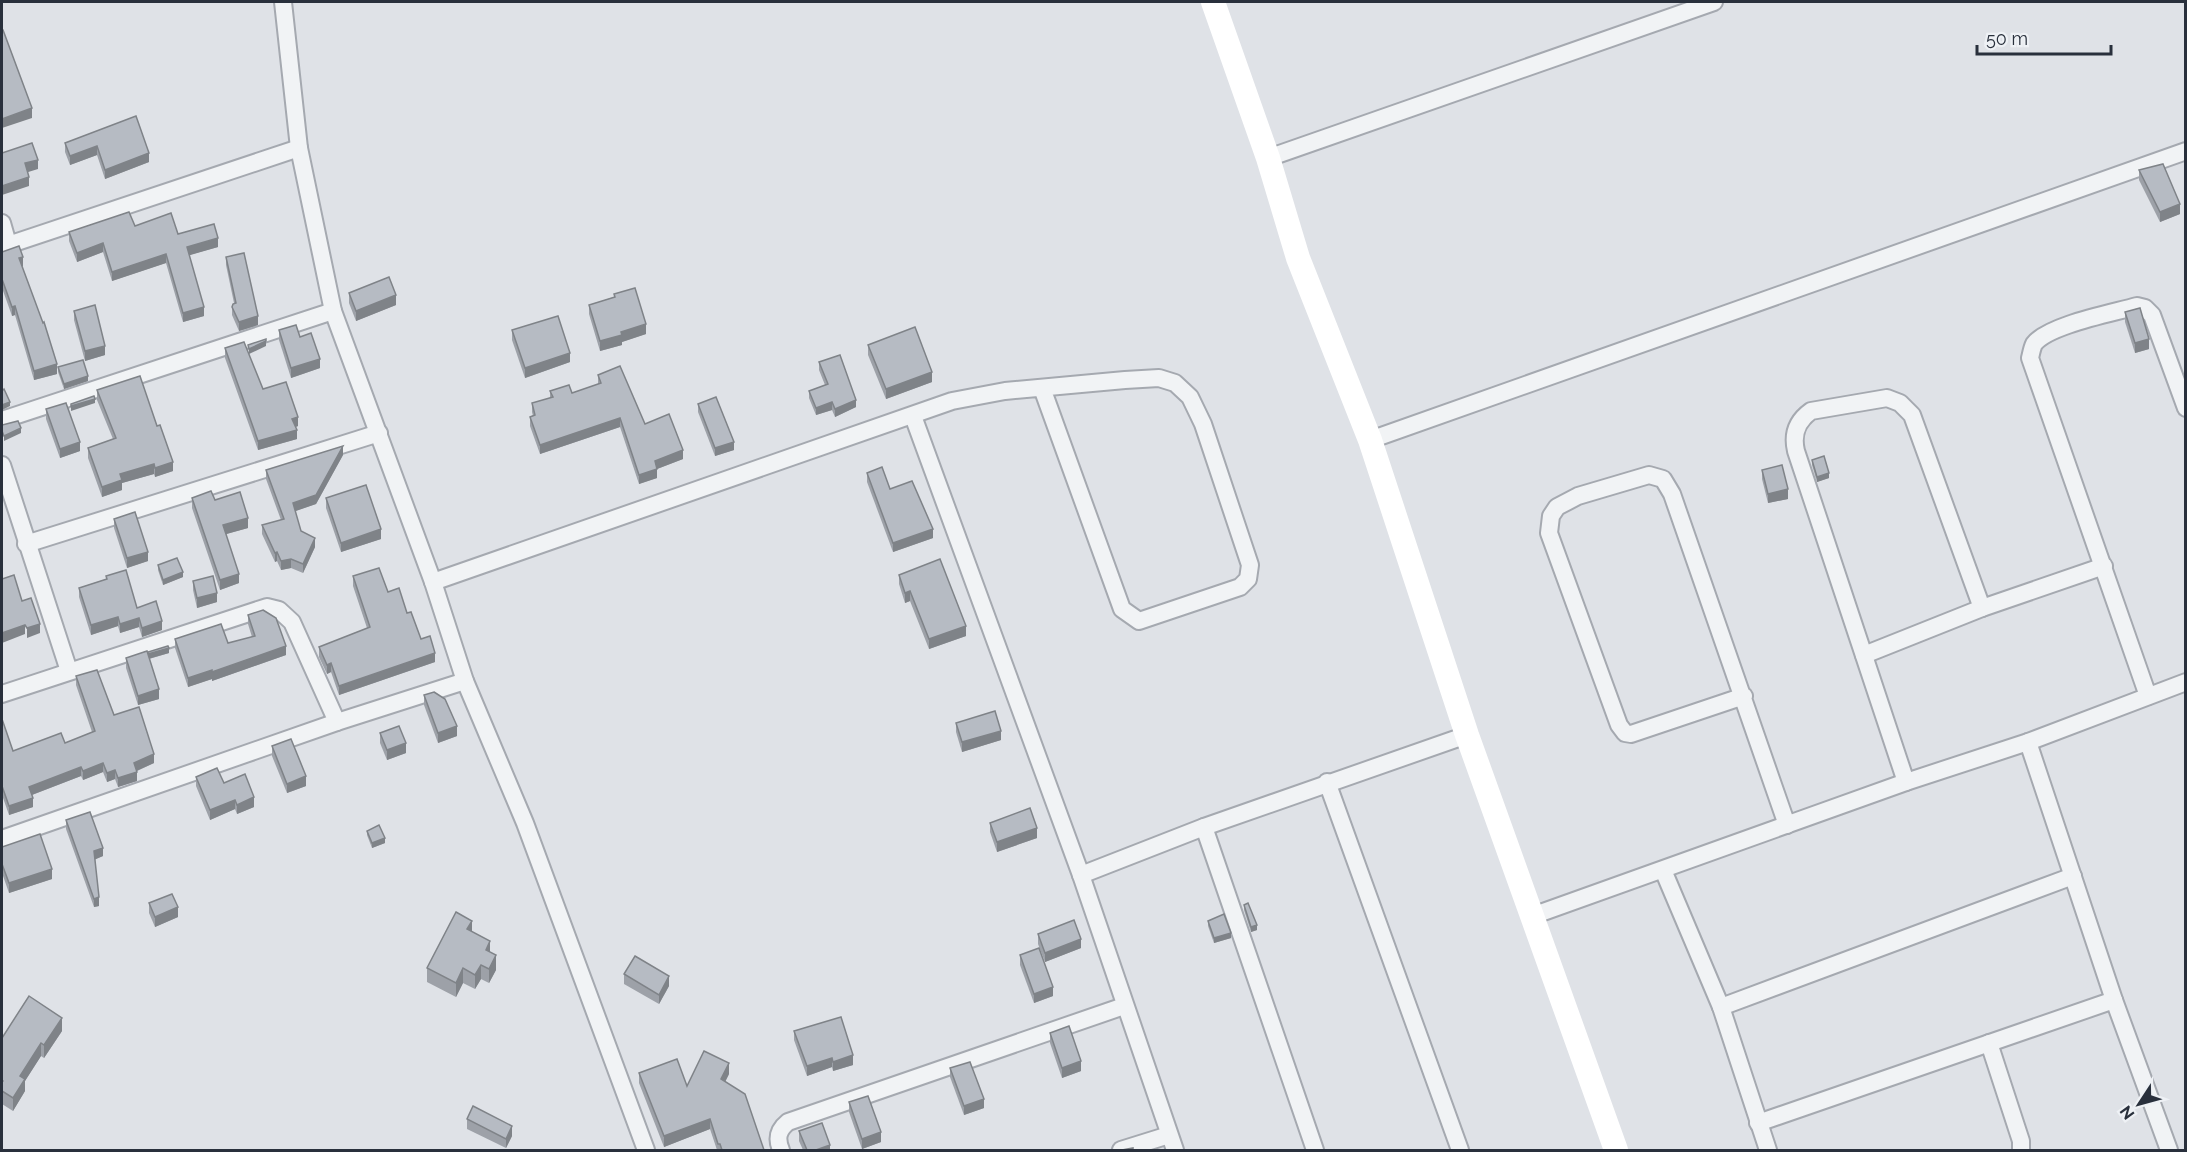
<svg xmlns="http://www.w3.org/2000/svg" width="2187" height="1152" font-family="Raleway,sans-serif">
<style>
.lines{fill:none;stroke-linecap:round;stroke-linejoin:round}
.street-casing{stroke:#a5a9b0;stroke-width:20}
.street{stroke:#f1f3f5;stroke-width:16}
.secondary{stroke:#fff;stroke-width:24}
.wall{fill:#9da1a8}
.shaded-wall{fill:#7f8388}
.building{fill:#b6bbc3;stroke:#7f8388;stroke-width:1.5}
</style>
<rect width="100%" height="100%" fill="#dfe2e7"/>
<g class="lines">
<g class="street-casing">
<g id="street">
<path d="M283 2 299 148 333 311 433 582 465 681 525 823 646 1150"/>
<path d="M1268 158 1714 2"/>
<path d="M2 223 8 244"/>
<path d="M2 247 299 148"/>
<path d="M913 416 1081 875 1175 1150"/>
<path d="M2 420 333 311"/>
<path d="M1370 440 2186 151"/>
<path d="M2 465 69 671"/>
<path d="M26 544 379 433"/>
<path d="M433 582 952 401 1005 391 1125 380 1159 378 1175 383 1190 397 1203 424 1250 565 1248 579 1240 587 1139 621 1122 609 1042 388"/>
<path d="M1864 655 1982 608 2104 566"/>
<path d="M2 694 267 607 279 610 292 622 337 722"/>
<path d="M1744 696 1631 734 1625 733 1619 725 1549 533 1551 516 1557 507 1578 496 1649 475 1663 479 1672 494 1787 825"/>
<path d="M2148 696 2030 358C2031 354 2032 348 2034 344 2048 325 2113 313 2137 306L2145 308 2152 315 2186 408"/>
<path d="M2028 742 2114 1000 2169 1150"/>
<path d="M1327 782 1460 1150"/>
<path d="M1906 782 1796 451C1792 434 1797 421 1811 411L1887 398 1900 403 1912 415 1982 608"/>
<path d="M1204 827 1315 1150"/>
<path d="M2 839 337 722 465 681"/>
<path d="M1663 870 1721 1007 1768 1150"/>
<path d="M1081 875 1204 827 1467 735"/>
<path d="M1532 916 1906 782 2028 742 2186 682"/>
<path d="M1721 1007 2073 876"/>
<path d="M1989 1043 2021 1141V1150"/>
<path d="M1758 1123 2114 1000"/>
<path d="M781 1150C776 1138 778 1130 788 1122L1124 1006"/>
<path d="M1121 1150 1169 1135"/>
</g>
</g>
<use href="#street" class="street"/>
<path class="secondary" d="M1213 2 1268 158 1298 258 1370 440 1467 735 1616 1150"/>
</g>
<g class="wall">
<path d="M136 116 149 162 105 179 97 155 70 165 65 152V143Z"/>
<path d="M2139 170 2180 214 2160 222 2139 180Z"/>
<path d="M135 226 178 234 218 247 189 255 204 316 183 322 166 263 112 281 103 252 77 262 69 241V232Z"/>
<path d="M2 252 23 266H22L57 374 34 380 15 315 12 316 2 288Z"/>
<path d="M226 257 258 325 239 331 232 315V307L234 303 226 265Z"/>
<path d="M349 293 396 305 356 321 349 303Z"/>
<path d="M614 294 646 334 622 342V345L600 351 589 314V305L614 297Z"/>
<path d="M74 311 105 355 85 361 74 320Z"/>
<path d="M2125 312 2149 349 2135 353 2125 322Z"/>
<path d="M279 330 300 337 320 368 291 378 279 340Z"/>
<path d="M512 330 570 362 525 378 512 340Z"/>
<path d="M868 345 932 382 886 399 868 355Z"/>
<path d="M225 348 298 426 296 427 297 439 258 450 225 358Z"/>
<path d="M819 362 856 407 835 417 832 410 816 415 809 398V391L825 385 819 370Z"/>
<path d="M58 367 88 381 64 389 58 372Z"/>
<path d="M598 375 645 424 683 459 657 469V478L639 484 620 427 540 454 530 426V417L533 416 532 412V403L550 398V391L572 393 598 384Z"/>
<path d="M97 390 157 426 173 471 155 477 154 474 122 483V490L102 497 88 458V448L113 439 97 400Z"/>
<path d="M698 404 734 450 715 456 698 412Z"/>
<path d="M46 409 80 451 60 458 46 419Z"/>
<path d="M343 455 316 504 295 511 301 531 315 547 303 573 291 568 281 570 277 561 275 562 262 534V525L281 520 266 479V470Z"/>
<path d="M1812 460 1829 478 1817 482 1812 465Z"/>
<path d="M1762 470 1788 499 1768 503 1762 479Z"/>
<path d="M867 473 933 538 893 552 867 482Z"/>
<path d="M192 498 215 500 248 528 226 534 239 583 220 590 192 508Z"/>
<path d="M326 498 381 539 341 552 326 508Z"/>
<path d="M114 519 148 561 127 568 114 528Z"/>
<path d="M158 565 183 577 163 585 158 570Z"/>
<path d="M899 575 966 636 929 649 910 601 905 603 899 584Z"/>
<path d="M106 576 137 608 162 630 142 637 139 627 120 633 118 626 91 635 79 597V588L106 579Z"/>
<path d="M353 576 388 592 407 613 421 639 435 662 339 695 331 672 327 674 319 657V647L367 628 353 586Z"/>
<path d="M193 581 217 602 197 608 193 590Z"/>
<path d="M248 615 286 655 212 681V679L188 687 175 648V639L228 643 252 637 248 624Z"/>
<path d="M148 652 169 653 149 659 159 699 138 705 126 668V658L148 656Z"/>
<path d="M76 676 114 715 154 763 137 771V781L118 787 115 779 107 782 103 772 83 780 81 776 32 795 33 807 9 815 2 795V719L13 751 65 743 92 732 76 685Z"/>
<path d="M424 695 457 736 438 743 424 705Z"/>
<path d="M956 723 1001 740 962 752 956 732Z"/>
<path d="M380 733 406 753 387 760 380 743Z"/>
<path d="M272 746 306 786 287 793 272 756Z"/>
<path d="M196 777 224 783 254 807 237 814 235 809 210 820 196 786Z"/>
<path d="M66 820 103 856 95 859 99 906 94 907 66 829Z"/>
<path d="M990 823 1037 838 997 852 990 832Z"/>
<path d="M367 831 385 843 372 848 367 835Z"/>
<path d="M2 847 52 879 9 893 2 873Z"/>
<path d="M149 903 178 917 155 927 149 913Z"/>
<path d="M1244 905 1257 930 1251 932 1244 910Z"/>
<path d="M1208 921 1231 938 1214 943 1208 926Z"/>
<path d="M472 932 490 952 496 970 489 983 481 979 475 989 463 983 456 997 427 982V968Z"/>
<path d="M1038 934 1081 948 1045 962 1038 944Z"/>
<path d="M1020 955 1053 996 1034 1003 1020 965Z"/>
<path d="M624 974 669 986 659 1004 624 984Z"/>
<path d="M62 1031 44 1058 41 1056 25 1081V1091L13 1111 2 1104V1038Z"/>
<path d="M794 1031 853 1065 833 1071 832 1067 807 1076 794 1040Z"/>
<path d="M1050 1033 1081 1071 1062 1078 1050 1043Z"/>
<path d="M950 1068 984 1108 964 1115 950 1077Z"/>
<path d="M639 1073 687 1086 729 1074 725 1082 764 1150H717L710 1129 664 1147 639 1083Z"/>
<path d="M849 1102 881 1142 862 1149 849 1112Z"/>
<path d="M467 1119 512 1136 506 1148 467 1129Z"/>
<path d="M799 1131 830 1150H803L799 1141Z"/>
</g>
<g class="shaded-wall">
<path d="M32 108V118L2 128V119Z"/>
<path d="M97 146V155L70 165V156Z"/>
<path d="M149 153V162L105 179V170Z"/>
<path d="M38 160V169L25 173V163Z"/>
<path d="M29 177V186L2 195V186Z"/>
<path d="M2180 204V214L2160 222V212Z"/>
<path d="M218 238V247L187 256V247Z"/>
<path d="M103 243V252L77 262V253Z"/>
<path d="M166 254V263L112 281V272Z"/>
<path d="M23 257V266L19 267V258Z"/>
<path d="M396 295V305L356 321V311Z"/>
<path d="M15 306V315L12 316V307Z"/>
<path d="M204 307V316L183 322V313Z"/>
<path d="M258 316V325L239 331V322Z"/>
<path d="M646 324V334L622 342V345L600 351V341L621 332Z"/>
<path d="M2149 339V349L2135 353V343Z"/>
<path d="M266 341V346L249 354V349Z"/>
<path d="M105 346V355L85 361V351Z"/>
<path d="M570 353V362L525 378V368Z"/>
<path d="M320 359V368L291 378V368Z"/>
<path d="M57 364V374L34 380V371Z"/>
<path d="M932 372V382L886 399V389Z"/>
<path d="M88 376V381L64 389V384Z"/>
<path d="M95 399V403L71 411V406Z"/>
<path d="M856 400V407L835 417V409Z"/>
<path d="M10 402V406L2 410V405Z"/>
<path d="M832 402V410L816 415V408Z"/>
<path d="M298 417V426L292 428V419Z"/>
<path d="M620 418V427L540 454V445Z"/>
<path d="M21 428V433L4 441V436Z"/>
<path d="M297 430V439L258 450V441Z"/>
<path d="M80 442V451L60 458V449Z"/>
<path d="M734 442V450L715 456V448Z"/>
<path d="M343 446V455L316 504 293 512V503Z"/>
<path d="M683 450V459L657 469V478L639 484V475L655 461Z"/>
<path d="M173 462V471L155 477V468Z"/>
<path d="M154 464V474L122 483V490L102 497V487L120 474Z"/>
<path d="M1829 473V478L1817 482V477Z"/>
<path d="M1788 489V499L1768 503V494Z"/>
<path d="M248 518V528L223 535V525Z"/>
<path d="M381 529V539L341 552V543Z"/>
<path d="M933 529V538L893 552V543Z"/>
<path d="M315 538V547L303 573V564Z"/>
<path d="M148 552V561L127 568V558Z"/>
<path d="M277 552V561L275 562V553Z"/>
<path d="M291 559V568L281 570V561Z"/>
<path d="M183 572V577L163 585V580Z"/>
<path d="M239 574V583L220 590V580Z"/>
<path d="M910 591V601L905 603V593Z"/>
<path d="M217 593V602L197 608V598Z"/>
<path d="M118 617V626L91 635V625Z"/>
<path d="M139 618V627L120 633V624Z"/>
<path d="M162 621V630L142 637V628Z"/>
<path d="M40 624V633L27 638V628Z"/>
<path d="M25 625V634L2 643V633Z"/>
<path d="M966 626V636L929 649V639Z"/>
<path d="M286 646V655L212 681V672Z"/>
<path d="M169 648V653L148 659V654Z"/>
<path d="M435 653V662L339 695V686Z"/>
<path d="M331 663V672L327 674V665Z"/>
<path d="M212 670V679L188 687V678Z"/>
<path d="M159 689V699L138 705V696Z"/>
<path d="M457 726V736L438 743V733Z"/>
<path d="M1001 731V740L962 752V742Z"/>
<path d="M406 743V753L387 760V750Z"/>
<path d="M154 754V763L134 772V763Z"/>
<path d="M103 763V772L83 780V771Z"/>
<path d="M81 767V776L29 796V787Z"/>
<path d="M115 770V779L107 782V773Z"/>
<path d="M137 772V781L118 787V778Z"/>
<path d="M306 776V786L287 793V784Z"/>
<path d="M254 797V807L237 814V805Z"/>
<path d="M33 798V807L9 815V806Z"/>
<path d="M235 800V809L210 820V810Z"/>
<path d="M1037 828V838L997 852V842Z"/>
<path d="M385 838V843L372 848V843Z"/>
<path d="M103 848V856L94 860V851Z"/>
<path d="M52 869V879L9 893V883Z"/>
<path d="M99 897V906L94 907V899Z"/>
<path d="M178 907V917L155 927V917Z"/>
<path d="M472 921V935L467 929Z"/>
<path d="M1257 925V930L1251 932V927Z"/>
<path d="M1231 933V938L1214 943V938Z"/>
<path d="M1081 939V948L1045 962V953Z"/>
<path d="M490 941V956L486 950Z"/>
<path d="M496 955V970L489 983V969Z"/>
<path d="M481 965V979L475 989V975Z"/>
<path d="M463 968V983L456 997V983Z"/>
<path d="M669 976V986L659 1004V995Z"/>
<path d="M1053 987V996L1034 1003V994Z"/>
<path d="M62 1018V1031L44 1058V1045Z"/>
<path d="M41 1043V1056L25 1081V1091L13 1111V1098L20 1076Z"/>
<path d="M853 1055V1065L833 1071V1062Z"/>
<path d="M832 1058V1067L807 1076V1066Z"/>
<path d="M1081 1061V1071L1062 1078V1068Z"/>
<path d="M729 1063V1074L721 1090V1079Z"/>
<path d="M984 1099V1108L964 1115V1106Z"/>
<path d="M710 1119V1129L664 1147V1136Z"/>
<path d="M512 1126V1136L506 1148V1139Z"/>
<path d="M881 1132V1142L862 1149V1139Z"/>
<path d="M830 1145V1150H816Z"/>
</g>
<g class="building">
<path d="M2 29 3 30 32 108 2 119Z"/>
<path d="M136 116 149 153 105 170 97 146 70 156 65 143Z"/>
<path d="M32 143 38 160 25 163 29 177 2 186V153Z"/>
<path d="M2163 164 2180 204 2160 212 2139 170Z"/>
<path d="M129 212 135 226 171 213 178 234 214 224 218 238 187 247 204 307 183 313 166 254 112 272 103 243 77 253 69 232Z"/>
<path d="M19 246 23 257 19 258 43 323 44 322 57 364 34 371 15 306 12 307 2 279V252Z"/>
<path d="M244 253 258 316 239 322 232 307 233 304 236 303 226 257Z"/>
<path d="M389 277 396 295 356 311 349 293Z"/>
<path d="M635 288 646 324 621 332 622 335 600 341 589 305 615 297 614 294Z"/>
<path d="M95 305 105 346 85 351 74 311Z"/>
<path d="M2140 308 2149 339 2135 343 2125 312Z"/>
<path d="M558 316 570 353 525 368 512 330Z"/>
<path d="M296 325 300 337 311 333 320 359 291 368 279 330Z"/>
<path d="M915 327 932 372 886 389 868 345Z"/>
<path d="M266 339V341L249 349 248 345Z"/>
<path d="M244 342 263 389 286 382 298 417 292 419 297 430 258 441 225 348Z"/>
<path d="M840 355 856 400 835 409 832 402 816 408 809 391 828 384 819 362Z"/>
<path d="M83 360 88 376 64 384 58 367Z"/>
<path d="M620 366 645 424 669 414 683 450 655 461 657 469 639 475 620 418 540 445 530 417 535 415 532 403 553 397 550 391 569 385 572 393 601 383 598 375Z"/>
<path d="M140 376 157 426 160 425 173 462 155 468 154 464 120 474 122 480 102 487 88 448 116 438 97 390Z"/>
<path d="M4 389 10 402 2 405V391Z"/>
<path d="M94 396 95 399 71 406V404Z"/>
<path d="M716 397 734 442 715 448 698 404Z"/>
<path d="M66 403 80 442 60 449 46 409Z"/>
<path d="M18 421 21 428 4 436 2 431V425Z"/>
<path d="M343 446 316 495 293 503 301 531 315 538 303 564 291 559 281 561 277 552 275 553 262 525 284 519 266 470Z"/>
<path d="M1824 456 1829 473 1817 477 1812 460Z"/>
<path d="M1782 465 1788 489 1768 494 1762 470Z"/>
<path d="M882 467 890 489 912 481 933 529 893 543 867 473Z"/>
<path d="M366 485 381 529 341 543 326 498Z"/>
<path d="M211 491 215 500 240 492 248 518 223 525 239 574 220 580 192 498Z"/>
<path d="M135 512 148 552 127 558 114 519Z"/>
<path d="M177 558 183 572 163 580 158 565Z"/>
<path d="M940 559 966 626 929 639 910 591 905 593 899 575Z"/>
<path d="M379 568 388 592 399 588 407 613 411 612 421 639 430 636 435 653 339 686 331 663 327 665 319 647 370 627 353 576Z"/>
<path d="M126 570 137 608 156 601 162 621 142 628 139 618 120 624 118 617 91 625 79 588 107 579 106 576Z"/>
<path d="M14 575 22 601 31 598 40 624 27 628 25 625 2 633V579Z"/>
<path d="M213 576 217 593 197 598 193 581Z"/>
<path d="M263 610 276 618 286 646 212 672V670L188 678 175 639 221 624 228 643 255 636 248 615Z"/>
<path d="M168 646 169 648 148 654V652Z"/>
<path d="M147 651 159 689 138 696 126 658Z"/>
<path d="M97 670 114 715 139 707 154 754 134 763 137 772 118 778 115 770 107 773 103 763 83 771 81 767 29 787 33 798 9 806 2 786V719L13 751 61 733 65 743 95 731 76 676Z"/>
<path d="M434 692 445 699 457 726 438 733 424 695Z"/>
<path d="M995 711 1001 731 962 742 956 723Z"/>
<path d="M399 726 406 743 387 750 380 733Z"/>
<path d="M291 739 306 776 287 784 272 746Z"/>
<path d="M217 768 224 783 245 774 254 797 237 805 235 800 210 810 196 777Z"/>
<path d="M1030 808 1037 828 997 842 990 823Z"/>
<path d="M90 812 103 848 94 851 99 897 94 899 66 820Z"/>
<path d="M379 825 385 838 372 843 367 831Z"/>
<path d="M40 834 52 869 9 883 2 864V847Z"/>
<path d="M172 894 178 907 155 917 149 903Z"/>
<path d="M1248 903 1257 925 1251 927 1244 905Z"/>
<path d="M456 912 472 921 467 929 490 941 486 950 496 955 489 969 481 965 475 975 463 968 456 983 427 968Z"/>
<path d="M1224 914 1231 933 1214 938 1208 921Z"/>
<path d="M1074 920 1081 939 1045 953 1038 934Z"/>
<path d="M1039 948 1053 987 1034 994 1020 955Z"/>
<path d="M635 956 669 976 659 995 624 974Z"/>
<path d="M29 996 62 1018 44 1045 41 1043 20 1076 25 1079 13 1098 2 1091V1082L3 1081 2 1080V1038Z"/>
<path d="M841 1017 853 1055 833 1062 832 1058 807 1066 794 1031Z"/>
<path d="M1069 1026 1081 1061 1062 1068 1050 1033Z"/>
<path d="M704 1051 729 1063 721 1079 745 1094 764 1150H722L720 1144H718L710 1119 664 1136 639 1073 677 1059 687 1086Z"/>
<path d="M970 1062 984 1099 964 1106 950 1068Z"/>
<path d="M868 1096 881 1132 862 1139 849 1102Z"/>
<path d="M473 1106 512 1126 506 1139 467 1119Z"/>
<path d="M822 1123 830 1145 816 1150H807L799 1131Z"/>
<path d="M1133 1148V1150H1122Z"/>
</g>
<rect width="2187" height="1152" fill="none" stroke="#29303c" stroke-width="6"/>
<g transform="translate(2139 1104) rotate(234)" stroke="#eef1f5" stroke-width="4.5" paint-order="stroke">
<path d="M0-4.5L10 22L0 15L-10 22Z" fill="#29303c"/>
<text y="-9" font-size="16" font-weight="bold" text-anchor="middle" fill="#29303c">N</text>
</g>
<path d="M1977 45v9h134v-9" fill="none" stroke="#29303c" stroke-width="3"/>
<text x="1986" y="45" font-size="18" fill="#29303c" stroke="#eef1f5" stroke-width="4.5" paint-order="stroke">50 m</text>
</svg>
